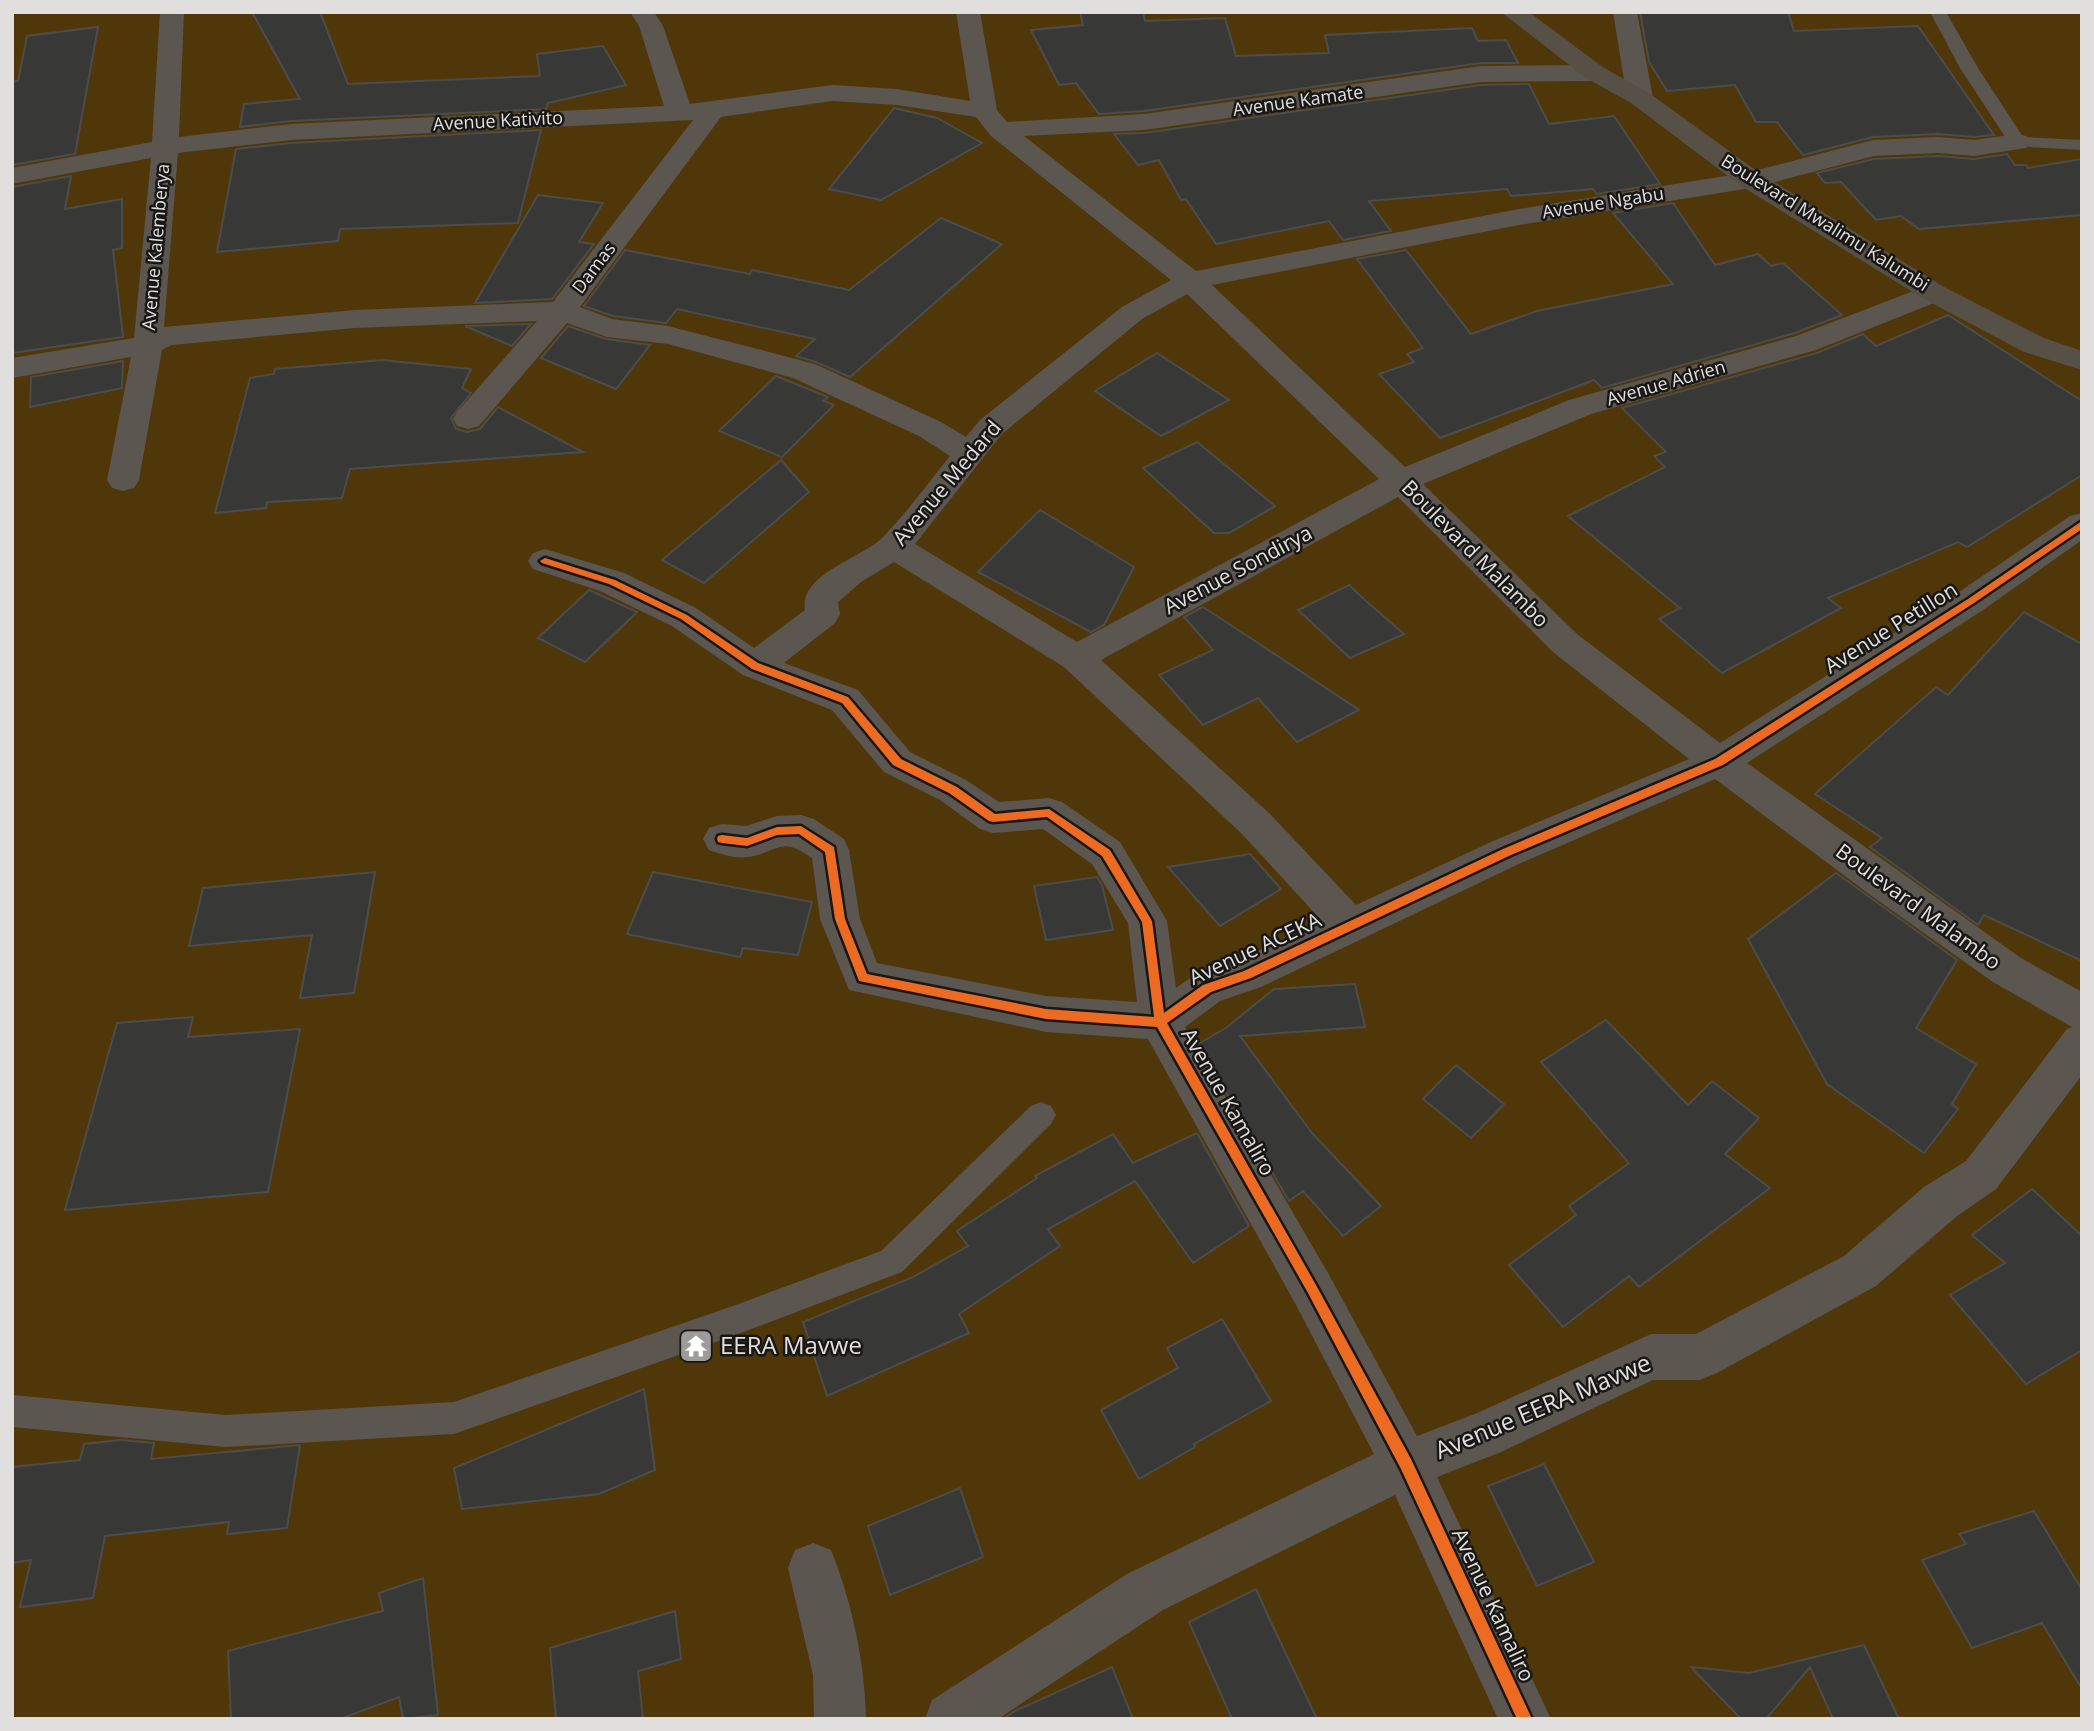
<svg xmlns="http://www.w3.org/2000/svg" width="2094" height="1731" font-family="'Open Sans',sans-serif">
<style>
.green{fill:#503709}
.building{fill:#383837;stroke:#4c4c4b;stroke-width:2}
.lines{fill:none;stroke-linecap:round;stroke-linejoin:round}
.lane{fill:#5b564f;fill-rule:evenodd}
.street{fill:#5b564f;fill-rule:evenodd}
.secondary{fill:#565046;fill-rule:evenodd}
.cycleway-casing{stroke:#191715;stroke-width:5}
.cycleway{fill:#ed6a23;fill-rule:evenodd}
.labels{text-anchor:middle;stroke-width:5;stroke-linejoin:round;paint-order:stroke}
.far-street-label{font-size:18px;fill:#e0dfdd;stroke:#191715}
.street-label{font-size:21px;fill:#e0dfdd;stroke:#191715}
.near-poi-label{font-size:24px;fill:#e0dfdd;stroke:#191715;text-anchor:start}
.near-street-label{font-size:24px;fill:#e0dfdd;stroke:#191715}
</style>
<rect width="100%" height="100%" fill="#21201f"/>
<rect class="green" x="12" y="12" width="2070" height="1707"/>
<g class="building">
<path d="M252 12H320L348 84 540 76 537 54 603 46 626 85 548 103 546 109 291 121 240 127 244 104 300 99Z"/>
<path d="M1080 12H1143L1145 21 1225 18 1236 56 1329 53 1325 35 1472 28 1478 41 1506 40 1518 63H1481L1144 111 1099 114 1076 83 1059 85 1031 30 1083 25Z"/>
<path d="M1640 12H1788L1794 31 1918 26 1994 135 1974 137 1938 134 1873 137 1803 155 1777 122H1756L1735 85 1667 91 1649 62Z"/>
<path d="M98 27 75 154 12 165V82L18 81 27 36Z"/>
<path d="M1529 84 1549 124 1614 116 1660 184 1597 194 1593 189 1511 196 1507 189 1369 201 1391 231 1343 240 1329 221 1216 244 1186 199 1181 200 1159 160 1138 165 1114 134 1144 133 1481 85Z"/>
<path d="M894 108 937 118 982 143 881 200 829 189Z"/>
<path d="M541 130 518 223 340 229 338 241 217 252 236 149 291 143Z"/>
<path d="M2007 154 2015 165H2026L2028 168 2082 159V215L1919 229 1901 216 1876 220 1841 182 1825 183 1817 173 1874 159 1938 156 1974 159Z"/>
<path d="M71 176 65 209 122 199V248L113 250 123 337 12 353V187Z"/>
<path d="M538 195 603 203 579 242 594 244 552 299 475 303Z"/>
<path d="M1673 203 1715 265 1758 254 1771 266 1783 263 1842 315 1795 333 1602 388 1594 380 1440 438 1379 374 1414 362 1407 354 1423 348 1357 259 1406 250 1471 334 1537 311 1673 284 1613 213Z"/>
<path d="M941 218 1002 244 850 377 816 362 796 356 815 339 677 309 666 323 613 316 584 306 625 250 750 274 752 270 849 290Z"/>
<path d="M1948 315 2082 401V475L1967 547 1958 542 1828 598 1841 608 1722 673 1659 619 1680 608 1568 516 1665 467 1654 456 1666 452 1622 408 1817 353 1863 334 1876 346Z"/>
<path d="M531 324 512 346 465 326Z"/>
<path d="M568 326 606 339 650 345 616 389 541 358Z"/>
<path d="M1157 353 1229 400 1161 436 1095 391Z"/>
<path d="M382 360 471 369 462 388 471 393 451 418 456 429 467 432 480 429 498 407 583 452 350 469 342 498 267 502 266 508 215 513 250 378 274 374 275 369Z"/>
<path d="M123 361 122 388 30 407 31 377Z"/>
<path d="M776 376 828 397 823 401 834 405 782 457 719 431Z"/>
<path d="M1197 442 1275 506 1229 533H1214L1143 468Z"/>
<path d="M781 460 809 492 704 583 662 560Z"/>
<path d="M1040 510 1134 567 1104 625 1091 632 978 572Z"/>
<path d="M1349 585 1366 601 1404 634 1350 658 1298 610Z"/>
<path d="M589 590 637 612 585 662 538 638Z"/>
<path d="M1203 607 1246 635 1359 710 1297 742 1258 698 1203 725 1159 675 1213 650 1184 617Z"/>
<path d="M2024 612 2082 644V961L1984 915 1978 925 1870 847 1882 838 1815 794 1936 687 1948 695Z"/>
<path d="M1250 854 1281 889 1220 926 1168 867Z"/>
<path d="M375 872 354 993 300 998 312 935 189 946 203 888Z"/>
<path d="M653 872 812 902 798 955 743 948 740 957 627 934Z"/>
<path d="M1836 873 1957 960 1916 1028 1976 1064 1952 1104 1958 1109 1924 1153 1827 1084 1748 939Z"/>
<path d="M1097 877 1102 885 1113 930 1046 940 1034 886Z"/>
<path d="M1355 984 1365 1027 1240 1036 1312 1133 1381 1206 1343 1236 1303 1191 1289 1201 1198 1044 1226 1028 1274 989Z"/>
<path d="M193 1017 188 1037 300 1029 268 1192 65 1210 117 1023Z"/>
<path d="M1606 1020 1688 1105 1712 1081 1759 1118 1725 1154 1770 1188 1639 1287 1629 1276 1563 1327 1509 1265 1576 1215 1569 1206 1629 1163 1541 1062Z"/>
<path d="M1456 1065 1504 1104 1471 1138 1423 1099Z"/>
<path d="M1197 1133 1249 1226 1193 1263 1135 1181 1048 1229 1060 1246 959 1314 969 1333 827 1396 803 1322 913 1277 968 1246 957 1231 1037 1178 1035 1176 1113 1134 1133 1163Z"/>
<path d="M2032 1189 2082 1236V1350L2026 1384 1950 1295 2005 1263 1972 1235Z"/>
<path d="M1222 1319 1271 1401 1194 1444 1195 1447 1139 1479 1101 1410 1178 1368 1167 1348Z"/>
<path d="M644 1389 655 1470 599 1494 462 1509 454 1468Z"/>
<path d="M120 1440 154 1443 151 1459 300 1445 287 1528 227 1534 229 1522 105 1536 93 1598 20 1607 31 1560 12 1563V1467L80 1460 84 1444Z"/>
<path d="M1544 1464 1594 1562 1537 1586 1488 1486Z"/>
<path d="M960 1488 983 1557 890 1595 868 1526Z"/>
<path d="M2034 1511 2082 1590V1689L2042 1623 1972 1648 1922 1560 1966 1544 1959 1534Z"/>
<path d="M423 1578 438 1715 403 1719 399 1697 340 1719H231L228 1651 383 1611 379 1593Z"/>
<path d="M1256 1589 1269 1618 1317 1719H1232L1189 1622Z"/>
<path d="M675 1611 681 1659 638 1671 643 1719H556L550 1648Z"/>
<path d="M1864 1645 1899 1719H1833L1810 1667 1766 1719H1741L1691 1667 1749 1673Z"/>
<path d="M1112 1667 1133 1719H1003L1015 1711Z"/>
</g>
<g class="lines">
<g class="lane">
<path d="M1930 12H1946L1978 68 2023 137 2082 140V150L2011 146 1960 68Z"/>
<path d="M1041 1102 1051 1106 1056 1115 1051 1124 902 1272 730 1337 454 1434 226 1447 12 1427V1395L226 1415 454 1402 730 1307 881 1251 1031 1106Z"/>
</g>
<g class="street">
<path d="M160 12H184L179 137 291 124 664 106 639 26 630 12H654L663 26 690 104 832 85 897 89 970 101 956 12H980L997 110 1007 122 1144 114 1481 66 1595 65 1604 68 1608 73 1604 78 1595 81 1481 82 1144 130 1024 136 1196 271 1519 209 1750 172 1873 140 1938 137 1974 140 2017 134 2026 136 2030 142 2026 148 1974 156 1938 153 1874 156 1751 188 1519 225 1212 285 1405 467 1569 400 1796 336 1924 287 1934 284 1944 287 1948 293 1944 299 1816 350 1591 414 1423 484 1577 634 1720 743 1959 592 2070 516 2082 513V540L1983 610 1747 763 2021 958 2082 992V1075L1996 1189 1956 1217 1876 1286 1717 1373 1700 1380H1653L1501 1452 1437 1477 1551 1719H1498L1395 1495 1163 1610 998 1719H925L932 1700 1127 1574 1374 1454 1296 1305 1148 1039 1046 1032 849 990 820 919 812 858C779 835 780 852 748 857 736 859 720 854 709 850L703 839 709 828 722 824 746 826 777 816 801 815 814 819 844 839 849 850 860 919 877 963 1046 996 1137 1002 1128 923 1092 864 1043 829 993 833 980 829 940 800 884 772 832 710 743 675 672 626 600 591 533 569 528 561 533 553 545 549 624 573 696 608 754 648 805 610C799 573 864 558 884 536 908 511 929 482 950 456L919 436 793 378 668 344 607 337 567 323 479 426 468 429 457 426 453 419 457 412 537 321 355 328 171 345 162 350 139 480 134 488 123 491 112 488 107 480 131 357 12 378V358L134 338 151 158 12 184V168L152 142ZM832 101 897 105 976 117 991 136 1171 280 1122 307 980 420 966 437 941 422 815 364 668 326 612 319 580 307 721 117ZM693 120 553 302 355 310 164 327 178 153 291 140ZM1187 294 1379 479 1077 642 915 544 1002 434 1142 319ZM1398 497 1553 652 1689 759 1493 841 1356 905 1269 813 1101 660ZM894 562 1064 667 1243 835 1322 921 1236 961 1193 976 1176 988 1167 921 1120 842 1062 802 1049 798 999 802 966 780 910 752 858 690 784 663 835 623 840 614 838 602 861 582ZM1715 779 1873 897 1993 982 2072 1027 2067 1029 1966 1161 1924 1187 1844 1256 1696 1334H1651L1475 1414 1417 1436 1328 1273 1185 1027 1220 1001 1261 987 1521 863Z"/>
<path d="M1613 12H1637L1653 98 1649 103 1640 106 1631 103 1627 98Z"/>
<path d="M813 1543 831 1550C852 1602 865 1663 866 1719H814L813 1675 788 1568 795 1550Z"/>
</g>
<path class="secondary" d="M1501 12H1529L1604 68 1649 93 1761 174 1944 287 2044 338 2082 351V370L2024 352 1924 299 1741 186 1631 103 1586 78Z"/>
<g class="cycleway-casing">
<path id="cycleway" d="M2082 521V529L1974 603 1723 765 1511 855 1251 978 1211 992 1167 1023 1316 1285 1411 1459 1532 1719H1517L1401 1469 1308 1293 1157 1027 1046 1019 859 981 835 919 825 852 799 834 777 835 747 846 722 843 718 842 717 839 718 836 722 835 747 838 777 827 801 826 834 847 845 919 867 974 1046 1009 1154 1017 1142 922 1102 856 1047 817 993 822 989 821 949 793 893 765 842 703 752 669 681 619 609 584 542 563 540 561 545 558 615 580 687 615 758 663 848 697 901 759 957 787 995 814 1049 809 1110 850 1152 921 1164 1013 1203 985 1244 971 1503 849 1715 759 1968 599Z"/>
</g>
<use href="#cycleway" class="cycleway"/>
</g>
<defs>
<g id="temple-square" transform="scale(1.75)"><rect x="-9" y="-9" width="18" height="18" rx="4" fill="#9d9c9a" stroke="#191715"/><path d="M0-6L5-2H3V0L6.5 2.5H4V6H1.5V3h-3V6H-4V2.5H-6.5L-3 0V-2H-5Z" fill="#fff"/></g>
</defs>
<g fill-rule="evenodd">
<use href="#temple-square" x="696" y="1346"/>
</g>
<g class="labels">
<g class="far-street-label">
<text transform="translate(1298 101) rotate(-8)" y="6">Avenue Kamate</text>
<text transform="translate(498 121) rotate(-3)" y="6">Avenue Kativito</text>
<text transform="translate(1603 203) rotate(-9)" y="6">Avenue Ngabu</text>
<text transform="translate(1825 223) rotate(32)" y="6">Boulevard Mwalimu Kalumbi</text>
<text transform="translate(156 247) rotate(-85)" y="6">Avenue Kalemberya</text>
<text transform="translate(594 268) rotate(-53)" y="6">Damas</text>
<text transform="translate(1666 383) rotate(-16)" y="6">Avenue Adrien</text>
</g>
<g class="street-label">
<text transform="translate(947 483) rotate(-50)" y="7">Avenue Medard</text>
<text transform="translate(1475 554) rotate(45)" y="7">Boulevard Malambo</text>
<text transform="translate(1238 570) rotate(-28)" y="7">Avenue Sondirya</text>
<text transform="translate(1891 628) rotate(-32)" y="7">Avenue Petillon</text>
<text transform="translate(1918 907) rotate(36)" y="7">Boulevard Malambo</text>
<text transform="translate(1255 949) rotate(-25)" y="7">Avenue ACEKA</text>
<text transform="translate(1228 1102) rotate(60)" y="7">Avenue Kamaliro</text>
<text transform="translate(1493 1605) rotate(65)" y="7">Avenue Kamaliro</text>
</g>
<g class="near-poi-label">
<text x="720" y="1354">EERA Mavwe</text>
</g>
<g class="near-street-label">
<text transform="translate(1543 1407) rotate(-23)" y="8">Avenue EERA Mavwe</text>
</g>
</g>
<rect width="2094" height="1731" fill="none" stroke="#e0dfdd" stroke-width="28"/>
</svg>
